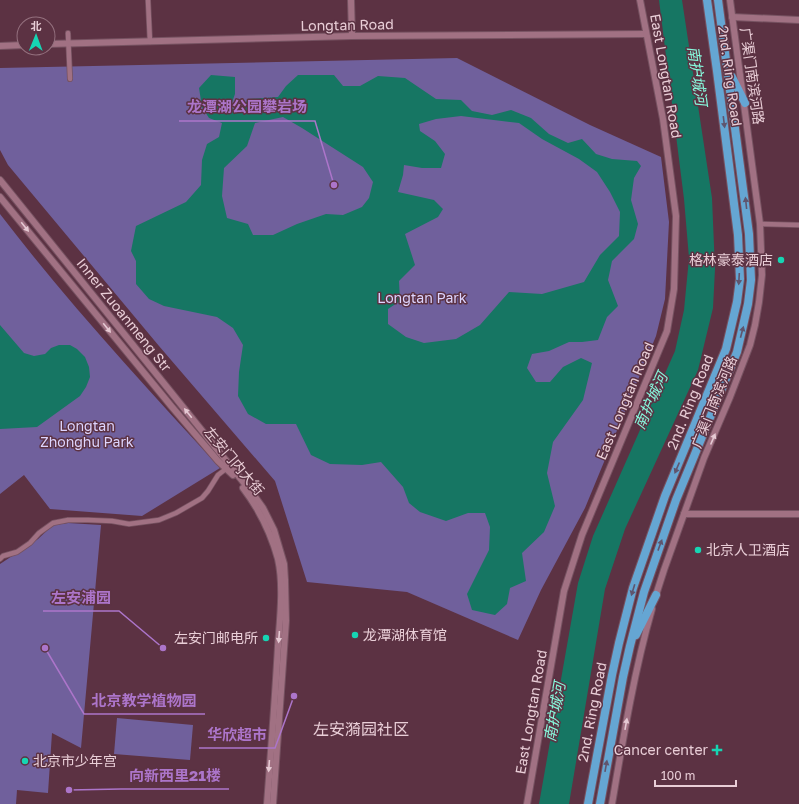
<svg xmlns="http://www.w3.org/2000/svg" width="799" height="804" font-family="'Golos Text','Noto Sans SC',sans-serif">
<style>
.green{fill:#70609c}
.water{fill:#167663;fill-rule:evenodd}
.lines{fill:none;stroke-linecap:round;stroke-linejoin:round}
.minor-casing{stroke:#765261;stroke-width:6}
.tertiary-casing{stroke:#765261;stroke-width:8}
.trunk-casing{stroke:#765261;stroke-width:10}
.minor{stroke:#a17183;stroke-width:4.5}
.tertiary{stroke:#a17183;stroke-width:6}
.trunk{stroke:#65a6d3;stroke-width:8}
.oneway{fill:#5f556e}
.oneway2{fill:#e5c9d3}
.poi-dot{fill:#16d5b3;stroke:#5c3243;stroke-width:1.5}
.labels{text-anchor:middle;stroke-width:3;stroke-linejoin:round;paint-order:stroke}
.street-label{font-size:14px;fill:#e9ced7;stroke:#5c3243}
.poi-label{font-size:14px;fill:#e9ced7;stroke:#5c3243;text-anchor:end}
.park-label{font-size:14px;fill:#ded5ff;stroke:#5c3243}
.water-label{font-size:15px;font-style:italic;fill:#87fadd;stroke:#5c3243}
.quarter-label{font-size:16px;fill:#e9ced7;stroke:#5c3243}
.leader{fill:none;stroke:#ac75ca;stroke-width:1.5}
.callout-dot{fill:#ac75ca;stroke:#5c3243;stroke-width:1.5}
.callout-label{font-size:15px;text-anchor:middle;font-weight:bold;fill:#ac75ca;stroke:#5c3243;stroke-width:3;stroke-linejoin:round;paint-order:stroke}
</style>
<rect width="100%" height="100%" fill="#5c3243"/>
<g class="green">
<path d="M457 58 590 125 661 157 669 222 665 299 656 336 585 508 541 590 518 640 407 592 307 582 275 481 159 346 8 165 0 150V68Z"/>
<path d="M0 214C68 303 144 385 220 468L142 516 50 509 24 475 0 494Z"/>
<path d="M68 523 101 525 81 748 52 733 48 793 17 790 16 804H0V564L38 539 53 525Z"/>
<path d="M117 718 193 725 190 760 114 754Z"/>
</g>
<g class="water">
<path d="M659 0H682L712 198 715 269 713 308 698 370 625 529 605 589 569 804H539L578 583 593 536 675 351 684 310 689 258 684 199Z"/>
<path d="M211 75 235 77V94L230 108 238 110 249 99 278 97 286 86 298 75H334L343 86H360L378 76 405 78 436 99 461 100 472 111 492 115 511 110 531 118 549 134 568 143 582 139 596 154 612 159 637 161 641 166 634 178 631 200 638 224 634 239 612 261 608 280 618 306 607 317 598 340 582 342H569L549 351 532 354 527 368 536 382H550L563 367 581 358 592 363 583 400 553 442 547 473 555 506 544 532 522 553 526 581 510 588 507 604 495 615 472 610 467 594 489 550 490 527 485 513H468L446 521 420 512 409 503 403 487 381 462 362 465 330 464 311 455 296 424H266L248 414 238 396 239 372 243 345 233 328 217 317 164 306 149 299 136 284V261L131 251 136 226 186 202 201 185 202 160 207 144 219 137 222 123 209 118 202 107 199 88ZM461 116 519 123 542 139 579 159 597 172 610 192 620 212 619 236 600 255 584 282 542 294 509 292 480 325 456 339 424 343 406 337 388 324V309L400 301 399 281 415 265 405 234 438 217 443 209 434 200 398 192 403 175 404 165 422 168H441L445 154 435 141 420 131 419 124 436 119ZM283 117 302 128 363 167 373 182 369 198 362 207 343 215 326 214 297 224 273 235H253L248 224 227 218 222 196 224 168 247 146 255 123Z"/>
<path d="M0 325 24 353 34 356 45 354 51 348 59 345H70L77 349 85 357 89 367 90 377 86 387 80 396 37 427 0 429Z"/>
</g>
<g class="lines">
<g class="minor-casing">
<g id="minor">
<path d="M148 0 150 42"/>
<path d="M68 33 70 79"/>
<path d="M760 224 799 225"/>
<path d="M0 559 3 556 17 552 30 543 39 533 53 523 68 520H88L112 521 129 524 159 520 176 513 202 498 208 491 218 475 227 468"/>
</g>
</g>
<g class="tertiary-casing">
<g id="tertiary">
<path d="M351 0 352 36"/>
<path d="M732 17 799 20"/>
<path d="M48 44 352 36 646 34"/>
<path d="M0 46 24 45"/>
<path d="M0 180 253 494 263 508 274 530 284 564 285 580 286 621 273 804"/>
<path d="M0 197 172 407 218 461 233 475"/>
<path d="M243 488C259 509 271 533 278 559 284 585 280 619 278 646 275 699 271 752 267 804"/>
<path d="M684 514H799"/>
<path d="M655 598 664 570 704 458 730 397 750 345 755 325 759 302 762 275 760 224 730 0"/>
<path d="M527 804 564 591 582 535 667 331 674 289 676 216 663 119 640 0"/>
<path d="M612 804C623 739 634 672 652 609"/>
</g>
</g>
<g class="trunk-casing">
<g id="trunk">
<path d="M732 77 745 103"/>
<path d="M636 635 656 595"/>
<path d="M588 804 612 675 619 643 633 588 665 496 726 349 737 302 740 279 738 235 717 71 707 0"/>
<path d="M600 804 623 677 630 646 644 592 676 500 737 352 748 304 751 280 749 234 718 0"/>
</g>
</g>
<use href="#minor" class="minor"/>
<use href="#tertiary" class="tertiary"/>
<use href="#trunk" class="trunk"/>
</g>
<defs><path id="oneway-solid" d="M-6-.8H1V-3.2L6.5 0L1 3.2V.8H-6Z"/></defs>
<g class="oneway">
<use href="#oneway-solid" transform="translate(724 122) rotate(83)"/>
<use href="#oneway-solid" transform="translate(746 203) rotate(-96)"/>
<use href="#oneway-solid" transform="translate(739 279) rotate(93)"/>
<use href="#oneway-solid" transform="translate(742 332) rotate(-75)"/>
<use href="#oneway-solid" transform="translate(677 468) rotate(113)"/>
<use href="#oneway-solid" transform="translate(660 545) rotate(-70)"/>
<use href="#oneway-solid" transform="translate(633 590) rotate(107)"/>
<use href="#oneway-solid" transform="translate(606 766) rotate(-80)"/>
</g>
<g class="oneway2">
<use href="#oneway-solid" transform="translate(25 227) rotate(51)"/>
<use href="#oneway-solid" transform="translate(107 328) rotate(51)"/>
<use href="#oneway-solid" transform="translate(188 413) rotate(-129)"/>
<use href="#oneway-solid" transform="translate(713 439) rotate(-67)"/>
<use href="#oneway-solid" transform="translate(279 637) rotate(94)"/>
<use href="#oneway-solid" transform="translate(626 724) rotate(-80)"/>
<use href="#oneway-solid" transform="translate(269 766) rotate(94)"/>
</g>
<g class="poi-dot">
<circle cx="781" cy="260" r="4"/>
<circle cx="698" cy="550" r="4"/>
<circle cx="355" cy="635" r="4"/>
<circle cx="266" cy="638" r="4"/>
<path d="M715 744h4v4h4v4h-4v4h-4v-4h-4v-4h4z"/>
<circle cx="25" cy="761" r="4"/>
</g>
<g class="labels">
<g class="street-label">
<text transform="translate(347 25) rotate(-1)" y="5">Longtan Road</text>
<text transform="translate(666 76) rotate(80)" y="5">East Longtan Road</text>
<text transform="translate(730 76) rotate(82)" y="5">2nd. Ring Road</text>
<text transform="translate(752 76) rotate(82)" y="5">广渠门南滨河路</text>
<text transform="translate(124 315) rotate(51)" y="5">Inner Zuoanmeng Str</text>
<text transform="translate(625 401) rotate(-67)" y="5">East Longtan Road</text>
<text transform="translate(690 402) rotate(-68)" y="5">2nd. Ring Road</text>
<text transform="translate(714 402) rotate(-68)" y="5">广渠门南滨河路</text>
<text transform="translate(234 461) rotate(50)" y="5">左安门内大街</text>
<text transform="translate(531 712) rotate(-80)" y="5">East Longtan Road</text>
<text transform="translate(592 712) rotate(-79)" y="5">2nd. Ring Road</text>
</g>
<g class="poi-label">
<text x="773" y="265">格林豪泰酒店</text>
<text x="706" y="555" text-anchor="start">北京人卫酒店</text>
<text x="363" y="640" text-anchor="start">龙潭湖体育馆</text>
<text x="258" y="643">左安门邮电所</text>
<text x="708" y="755">Cancer center</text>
<text x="33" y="766" text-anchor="start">北京市少年宫</text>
</g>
<g class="park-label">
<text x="422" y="303">Longtan Park</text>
<text x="87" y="431">Longtan<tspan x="87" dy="16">Zhonghu Park</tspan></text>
</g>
<g class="water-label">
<text transform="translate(697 76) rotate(82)" y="5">南护城河</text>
<text transform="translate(651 401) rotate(-66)" y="5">南护城河</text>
<text transform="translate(555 712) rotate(-80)" y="5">南护城河</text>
</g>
<g class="quarter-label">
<text x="361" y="735">左安漪园社区</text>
</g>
</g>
<path class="leader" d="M334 185L315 121H179M163 648L119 611H43M45 648L84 714H205M294 696L275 748H199M69 790L121 789H229"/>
<g class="callout-dot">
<circle cx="334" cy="185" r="4"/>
<circle cx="163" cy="648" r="4"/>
<circle cx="45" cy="648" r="4"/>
<circle cx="294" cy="696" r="4"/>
<circle cx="69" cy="790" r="4"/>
</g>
<g class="callout-label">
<text x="247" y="112">龙潭湖公园攀岩场</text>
<text x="81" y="603">左安浦园</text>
<text x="144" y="706">北京教学植物园</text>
<text x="237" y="740">华欣超市</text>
<text x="175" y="781">向新西里21楼</text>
</g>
<g transform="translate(36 36) rotate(1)"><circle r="19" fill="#5c3243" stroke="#94707e"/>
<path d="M0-3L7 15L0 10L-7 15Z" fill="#16d5b3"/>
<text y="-6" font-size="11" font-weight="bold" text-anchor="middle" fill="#e9ced7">北</text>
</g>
<path d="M655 780v6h81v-6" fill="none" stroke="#e9ced7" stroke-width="2"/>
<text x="661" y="780" font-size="12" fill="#e9ced7" stroke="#5c3243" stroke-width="3" paint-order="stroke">100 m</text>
</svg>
